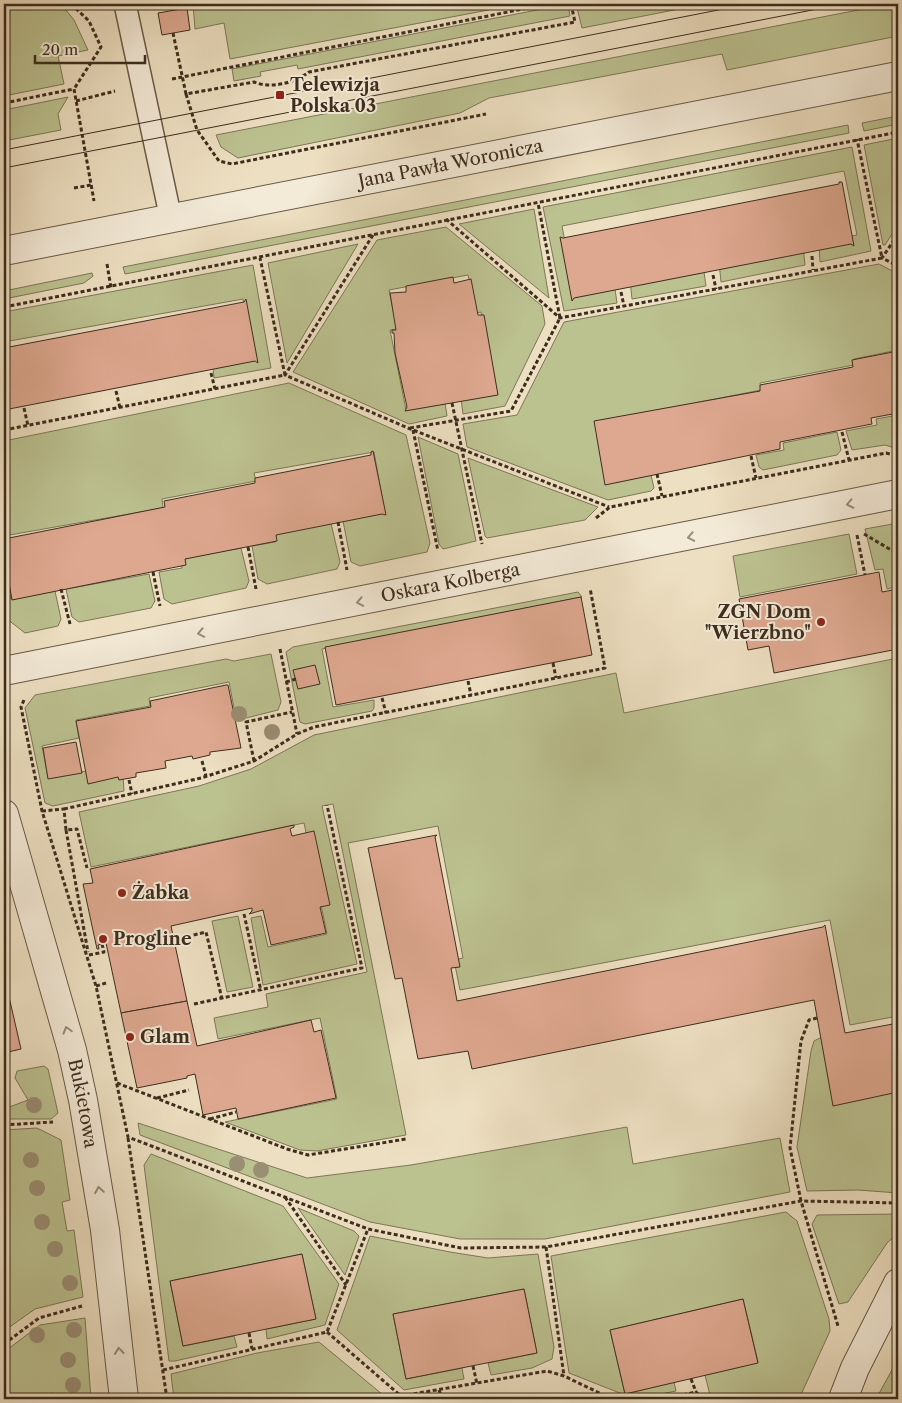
<svg xmlns="http://www.w3.org/2000/svg" width="902" height="1403" font-family="'Libre Caslon Text',serif">
<style>
.green{fill:#bcc190;stroke:#7c7757}
.building{fill:#dea890;stroke:#3d2d1e}
.lines{fill:none;stroke-linecap:round;stroke-linejoin:round}
.service-casing{stroke:#695a47;stroke-width:24}
.minor-casing{stroke:#695a47;stroke-width:30}
.tertiary-casing{stroke:#695a47;stroke-width:30}
.path{stroke:#3d2d1e;stroke-width:3;stroke-dasharray:4 2.5;stroke-linecap:butt}
.service{stroke:#f3ead7;stroke-width:21}
.minor{stroke:#f3ead7;stroke-width:28}
.tertiary{stroke:#f3ead7;stroke-width:28}
.tram{stroke:#3d2d1e;stroke-width:1}
.tree{fill:#9a8e74}
.oneway{stroke:#988c7a}
.poi-dot{fill:#8f2418;stroke:#f3ead7;stroke-width:2}
.labels{text-anchor:middle;stroke-width:4;stroke-linejoin:round;paint-order:stroke}
.poi-label{font-size:18px;font-weight:bold;fill:#3d2d1e;stroke:#f3ead7;text-anchor:start}
.street-label{font-size:18px;fill:#3d2d1e;stroke:#f3ead7}
</style>
<rect width="100%" height="100%" fill="#eddfc1"/>
<filter id="stains"><feTurbulence type="fractalNoise" baseFrequency=".004" numOctaves="4"/><feColorMatrix values="0 0 0 0 .2 0 0 0 0 .09 0 0 0 0 .02 0 0 0 .5 -.17"/></filter>
<radialGradient id="worn" r=".72"><stop offset=".6" stop-color="#630" stop-opacity="0"/><stop offset="1" stop-color="#630" stop-opacity=".3"/></radialGradient>
<g class="green">
<path d="M21 4H61L74 20 88 50 58 56 64 84 4 96V7Z"/>
<path d="M193 4H520L230 59 224 23 195 29Z"/>
<path d="M568 4 570 16 298 69 297 65 260 72 261 76 234 81 232 69Z"/>
<path d="M576 4H705L582 28Z"/>
<path d="M889 4H898V36L727 70 722 54 489 98 460 113 238 158 221 147 216 135Z"/>
<path d="M68 97 58 114 61 130 4 141V110Z"/>
<path d="M898 116V124L864 131 862 123Z"/>
<path d="M848 125 849 133 125 274 123 267Z"/>
<path d="M898 138V225L885 245H883L864 145Z"/>
<path d="M852 147 871 251 820 262 819 243 857 235 844 171 562 226 574 290 614 282 617 303 564 311 543 207Z"/>
<path d="M534 209 549 298 459 224Z"/>
<path d="M446 227 542 306 545 324 505 406 463 414 461 399 497 393 481 312 476 313 468 275 389 290 397 329 390 330 406 410 445 403 447 416 409 424 293 372 377 240Z"/>
<path d="M358 244 287 363 268 263Z"/>
<path d="M803 246 805 265 721 282 719 262Z"/>
<path d="M879 264 898 274V350L854 359V365L760 383 761 390 599 422 651 475 654 488 651 491 608 500 467 447 463 424 517 415 564 322Z"/>
<path d="M253 265 271 368 214 378 213 368 254 360 243 299 4 342V312Z"/>
<path d="M703 265 706 286 632 299 630 280Z"/>
<path d="M92 273 93 276 84 283 4 299V291Z"/>
<path d="M289 383 406 435 430 543 427 552 360 566 351 562 343 521 385 513 374 452 254 473 256 481 162 499 163 508 4 536V441Z"/>
<path d="M898 415V449L885 445 852 450 846 431 877 425 876 419Z"/>
<path d="M837 432 841 450 837 455 763 470 759 467 756 455 784 450 783 443Z"/>
<path d="M418 437 458 454 476 541 443 549 439 544Z"/>
<path d="M468 458 598 507 585 520 487 538 485 536Z"/>
<path d="M331 523 340 562 337 569 267 584 258 579 252 546 275 542 273 533Z"/>
<path d="M898 523V586L887 589 883 569 875 570 865 529Z"/>
<path d="M849 534 857 574 740 597 733 556Z"/>
<path d="M241 548 249 581 246 588 172 604 164 599 159 572 182 568 181 559Z"/>
<path d="M4 560 11 599 55 591 61 619 58 626 25 633 7 619 4 602Z"/>
<path d="M149 574 155 601 151 608 79 622 72 617 66 589Z"/>
<path d="M578 592 582 597 322 649 333 707 374 700V708L372 711 305 724 300 722 286 652 293 647Z"/>
<path d="M271 654 281 702 278 710 242 719 236 718 229 682 149 698 150 706 76 720 79 738 42 746 48 778 86 771 123 776 124 791 53 806 45 803 25 708 35 695 226 659 234 661Z"/>
<path d="M898 658V1016L850 1025 830 920 460 990 454 960 463 958 438 826 348 843 406 1135 317 1151 300 1150 225 1122 337 1099 320 1018 218 1039 214 1018 268 1007 266 994 367 972 333 804 322 806 357 964 263 985 251 918 261 916 268 947 327 934 304 823 91 867 79 812 199 786 251 769 314 735 616 673 624 713Z"/>
<path d="M238 916 253 987 227 992 212 921Z"/>
<path d="M824 1036 836 1100 898 1088V1193L858 1190 807 1191 797 1147 811 1051 814 1041Z"/>
<path d="M44 1066 48 1069 58 1113 51 1119H4V1109L28 1100 15 1078 17 1071Z"/>
<path d="M138 1123 307 1178 411 1165 627 1127 633 1164 780 1138 790 1192 545 1239H460L370 1222 140 1135Z"/>
<path d="M37 1128 61 1140 70 1200 62 1202 67 1231 74 1230 83 1297 35 1309 4 1331V1130Z"/>
<path d="M151 1154 283 1206 339 1284 325 1325 267 1339 266 1329 316 1319 302 1254 170 1281 183 1346 234 1336 237 1347 175 1361H169L144 1165Z"/>
<path d="M298 1208 354 1231 359 1236 345 1275Z"/>
<path d="M786 1212 797 1221 829 1319 830 1331 799 1399H711L705 1375 758 1362 743 1299 610 1330 625 1394 674 1382 676 1391 635 1399 569 1373 551 1256Z"/>
<path d="M898 1214V1233L887 1243 848 1302 839 1304 812 1224 817 1215Z"/>
<path d="M370 1236 450 1252 488 1258 538 1254 554 1347 552 1359 532 1368 491 1375 488 1363 537 1353 524 1289 393 1314 406 1379 462 1368 464 1379 404 1390 337 1330Z"/>
<path d="M85 1318 91 1399H55L53 1393 24 1399H4V1352L40 1325Z"/>
<path d="M319 1342 388 1399H174L171 1374 257 1353Z"/>
<path d="M898 1359V1398L876 1399Z"/>
</g>
<g class="building">
<path d="M187 8 190 30 162 35 158 13Z"/>
<path d="M839 182H842L854 246 851 244 574 298 572 301 560 237 563 238 839 184Z"/>
<path d="M453 277 454 283 471 279 478 315H484L498 395 405 411 407 407 395 353 394 333H392V330H396L390 293 406 292V286Z"/>
<path d="M246 299 258 363 255 361 4 410V348L244 302Z"/>
<path d="M898 351V413L871 418 872 424 780 442V449L605 485 594 421 760 391V385L853 367 852 360Z"/>
<path d="M373 451 386 515 382 514 276 535 277 541 185 559 186 565 12 600 4 555V539L165 507 164 501 255 483V478L371 455V452Z"/>
<path d="M879 572 882 592 898 589V649L774 673 769 646 748 650 739 599Z"/>
<path d="M581 597 592 655 336 705 325 647Z"/>
<path d="M315 665 320 684 298 689 293 670Z"/>
<path d="M226 685H228L241 748 210 752V755L193 759 192 756 165 761 166 768 136 773V777L119 780 118 777 88 784 76 721 151 707 150 701Z"/>
<path d="M76 742 82 773 48 779 43 748Z"/>
<path d="M294 825V827L290 829 292 836 314 831 330 905 320 907 326 933 271 945 263 910 249 914 252 911V908L171 926 187 1001 121 1013 106 943 98 945 99 949H97L83 884 93 883 90 869Z"/>
<path d="M437 835 435 837 460 967 451 968 457 1001 823 927 825 925 845 1033 898 1023V1092L833 1106 814 1000 472 1069 468 1051 418 1059 402 978 395 979 368 848Z"/>
<path d="M4 975 21 1049 4 1053Z"/>
<path d="M187 1001 197 1046 311 1020 314 1032 321 1030 336 1098 238 1119 236 1108 203 1115 195 1074 187 1076V1078L137 1088 121 1013Z"/>
<path d="M302 1254 316 1319 183 1346 170 1281Z"/>
<path d="M524 1289 537 1353 406 1379 393 1314Z"/>
<path d="M743 1299 758 1363 625 1394 610 1330Z"/>
</g>
<g class="lines">
<g class="service-casing">
<path id="service" d="M125 4 171 219"/>
</g>
<g class="minor-casing">
<g id="minor">
<path id="s1" d="M4 671 898 494"/>
<path id="s2" d="M4 814 72 1050 83 1100 105 1230 124 1399"/>
<path d="M843 1399 855 1368 898 1283"/>
</g>
</g>
<g class="tertiary-casing">
<g id="tertiary">
<path id="s3" d="M4 251 898 76"/>
</g>
</g>
<g class="path">
<path d="M71 4 89 21 101 47 74 89"/>
<path d="M171 8 172 4"/>
<path d="M173 33 186 94 254 82C271 89 295 83 309 72L575 22 571 4"/>
<path d="M172 79 548 4"/>
<path d="M186 94 197 130 219 161 232 164 486 114"/>
<path d="M76 101 115 91"/>
<path d="M4 103 74 89 94 201"/>
<path d="M74 188 91 185"/>
<path d="M446 219 560 318 882 258 857 139"/>
<path d="M898 234 882 258 898 266"/>
<path d="M373 235 285 375 408 428 609 507"/>
<path d="M812 256 813 270"/>
<path d="M107 264 111 288"/>
<path d="M713 275 716 289"/>
<path d="M621 292 624 306"/>
<path d="M4 307 898 132"/>
<path d="M211 373 215 389"/>
<path d="M116 391 120 408"/>
<path d="M452 403 482 544"/>
<path d="M24 408 28 426"/>
<path d="M410 428 511 411 560 318 538 203"/>
<path d="M4 430 285 375 260 258"/>
<path d="M413 430 438 551"/>
<path d="M842 432 849 460"/>
<path d="M751 456 756 478"/>
<path d="M657 474 662 496"/>
<path d="M596 518 610 507 886 453 898 456"/>
<path d="M338 522 347 570"/>
<path d="M864 534 898 554"/>
<path d="M857 535 865 575"/>
<path d="M248 547 256 589"/>
<path d="M153 572 160 606"/>
<path d="M61 589 70 624"/>
<path d="M280 649 297 734"/>
<path d="M553 663 556 678"/>
<path d="M468 681 471 695"/>
<path d="M286 682 296 679"/>
<path d="M382 698 386 713"/>
<path d="M24 700 21 707 42 811 96 986 128 1137 368 1229 461 1248 546 1247 801 1201 898 1203"/>
<path d="M202 761 206 776"/>
<path d="M254 761 246 722 292 712"/>
<path d="M129 780 132 794"/>
<path d="M64 809 201 778 254 761 297 734 314 727 605 668 590 588"/>
<path d="M42 811 64 809 66 830 77 829 87 868"/>
<path d="M66 830 88 952"/>
<path d="M244 914 261 991"/>
<path d="M181 938 206 932 222 999"/>
<path d="M89 955 104 952 102 944"/>
<path d="M96 986 106 983"/>
<path d="M194 1004 362 968 327 805"/>
<path d="M817 1018 809 1020 801 1041 790 1148 801 1201 838 1326"/>
<path d="M117 1083 287 1149 308 1155 406 1139"/>
<path d="M157 1098 189 1090"/>
<path d="M210 1119 236 1112"/>
<path d="M4 1125 53 1122"/>
<path d="M128 1138 167 1399"/>
<path d="M285 1197 346 1285"/>
<path d="M546 1247 564 1376"/>
<path d="M4 1321 9 1308"/>
<path d="M327 1332 401 1396 547 1371 564 1376 612 1399"/>
<path d="M249 1333 252 1349"/>
<path d="M4 1344 39 1318 82 1306"/>
<path d="M473 1366 477 1384"/>
<path d="M163 1370 327 1332 368 1229"/>
<path d="M691 1379 696 1392"/>
<path d="M439 1390 442 1399"/>
<path d="M664 1399 696 1392 702 1399"/>
</g>
<use href="#service" class="service"/>
<use href="#minor" class="minor"/>
<use href="#tertiary" class="tertiary"/>
<g class="tram">
<path d="M4 150 749 4"/>
<path d="M4 168 843 4"/>
</g>
</g>
<g class="tree">
<circle cx="239" cy="714" r="8"/>
<circle cx="272" cy="732" r="8"/>
<circle cx="34" cy="1105" r="8"/>
<circle cx="31" cy="1160" r="8"/>
<circle cx="237" cy="1164" r="8"/>
<circle cx="261" cy="1170" r="8"/>
<circle cx="37" cy="1188" r="8"/>
<circle cx="42" cy="1222" r="8"/>
<circle cx="55" cy="1249" r="8"/>
<circle cx="70" cy="1283" r="8"/>
<circle cx="74" cy="1330" r="8"/>
<circle cx="37" cy="1335" r="8"/>
<circle cx="68" cy="1360" r="8"/>
<circle cx="73" cy="1385" r="8"/>
</g>
<defs><path id="oneway-chevron" d="M-2-3.5L2.5 0L-2 3.5" fill="none" stroke-width="1.6" stroke-linecap="round" stroke-linejoin="round" transform="scale(1.25)"/></defs>
<g class="oneway">
<use href="#oneway-chevron" transform="translate(850 504) rotate(168)"/>
<use href="#oneway-chevron" transform="translate(691 537) rotate(169)"/>
<use href="#oneway-chevron" transform="translate(360 602) rotate(169)"/>
<use href="#oneway-chevron" transform="translate(201 633) rotate(169)"/>
<use href="#oneway-chevron" transform="translate(67 1030) rotate(-106)"/>
<use href="#oneway-chevron" transform="translate(99 1190) rotate(-99)"/>
<use href="#oneway-chevron" transform="translate(119 1351) rotate(-96)"/>
</g>
<g class="poi-dot">
<rect x="275" y="90" width="10" height="10" rx="2.5"/>
<circle cx="821" cy="622" r="5"/>
<circle cx="122" cy="893" r="5"/>
<circle cx="103" cy="939" r="5"/>
<circle cx="130" cy="1037" r="5"/>
</g>
<g class="labels">
<g class="poi-label">
<text x="290" y="91">Telewizja<tspan x="290" dy="21">Polska 03</tspan></text>
<text x="811" y="618" text-anchor="end">ZGN Dom<tspan x="811" dy="21">"Wierzbno"</tspan></text>
<text x="132" y="899">Żabka</text>
<text x="113" y="945">Progline</text>
<text x="140" y="1043">Glam</text>
</g>
<g class="street-label">
<text dy="6" stroke="none"><textPath href="#s3" startOffset="455">Jana Pawła Woronicza</textPath></text>
<text dy="6" stroke="none"><textPath href="#s1" startOffset="455">Oskara Kolberga</textPath></text>
<text dy="6" stroke="none"><textPath href="#s2" startOffset="300">Bukietowa</textPath></text>
</g>
</g>
<rect width="902" height="1403" fill="none" stroke="#eddfc1" stroke-width="20"/>
<rect x="5" y="5" width="892" height="1393" fill="none" stroke="#3d2d1e" stroke-width="2.5"/>
<rect x="10" y="10" width="882" height="1383" fill="none" stroke="#3d2d1e"/>
<path d="M35 55v8h110v-8" fill="none" stroke="#3d2d1e" stroke-width="2.5"/>
<text x="42" y="55" font-size="15" fill="#3d2d1e" stroke="#f3ead7" stroke-width="4" paint-order="stroke">20 m</text>
<rect width="100%" height="100%" filter="url(#stains)"/>
<rect width="100%" height="100%" fill="url(#worn)"/>
</svg>
